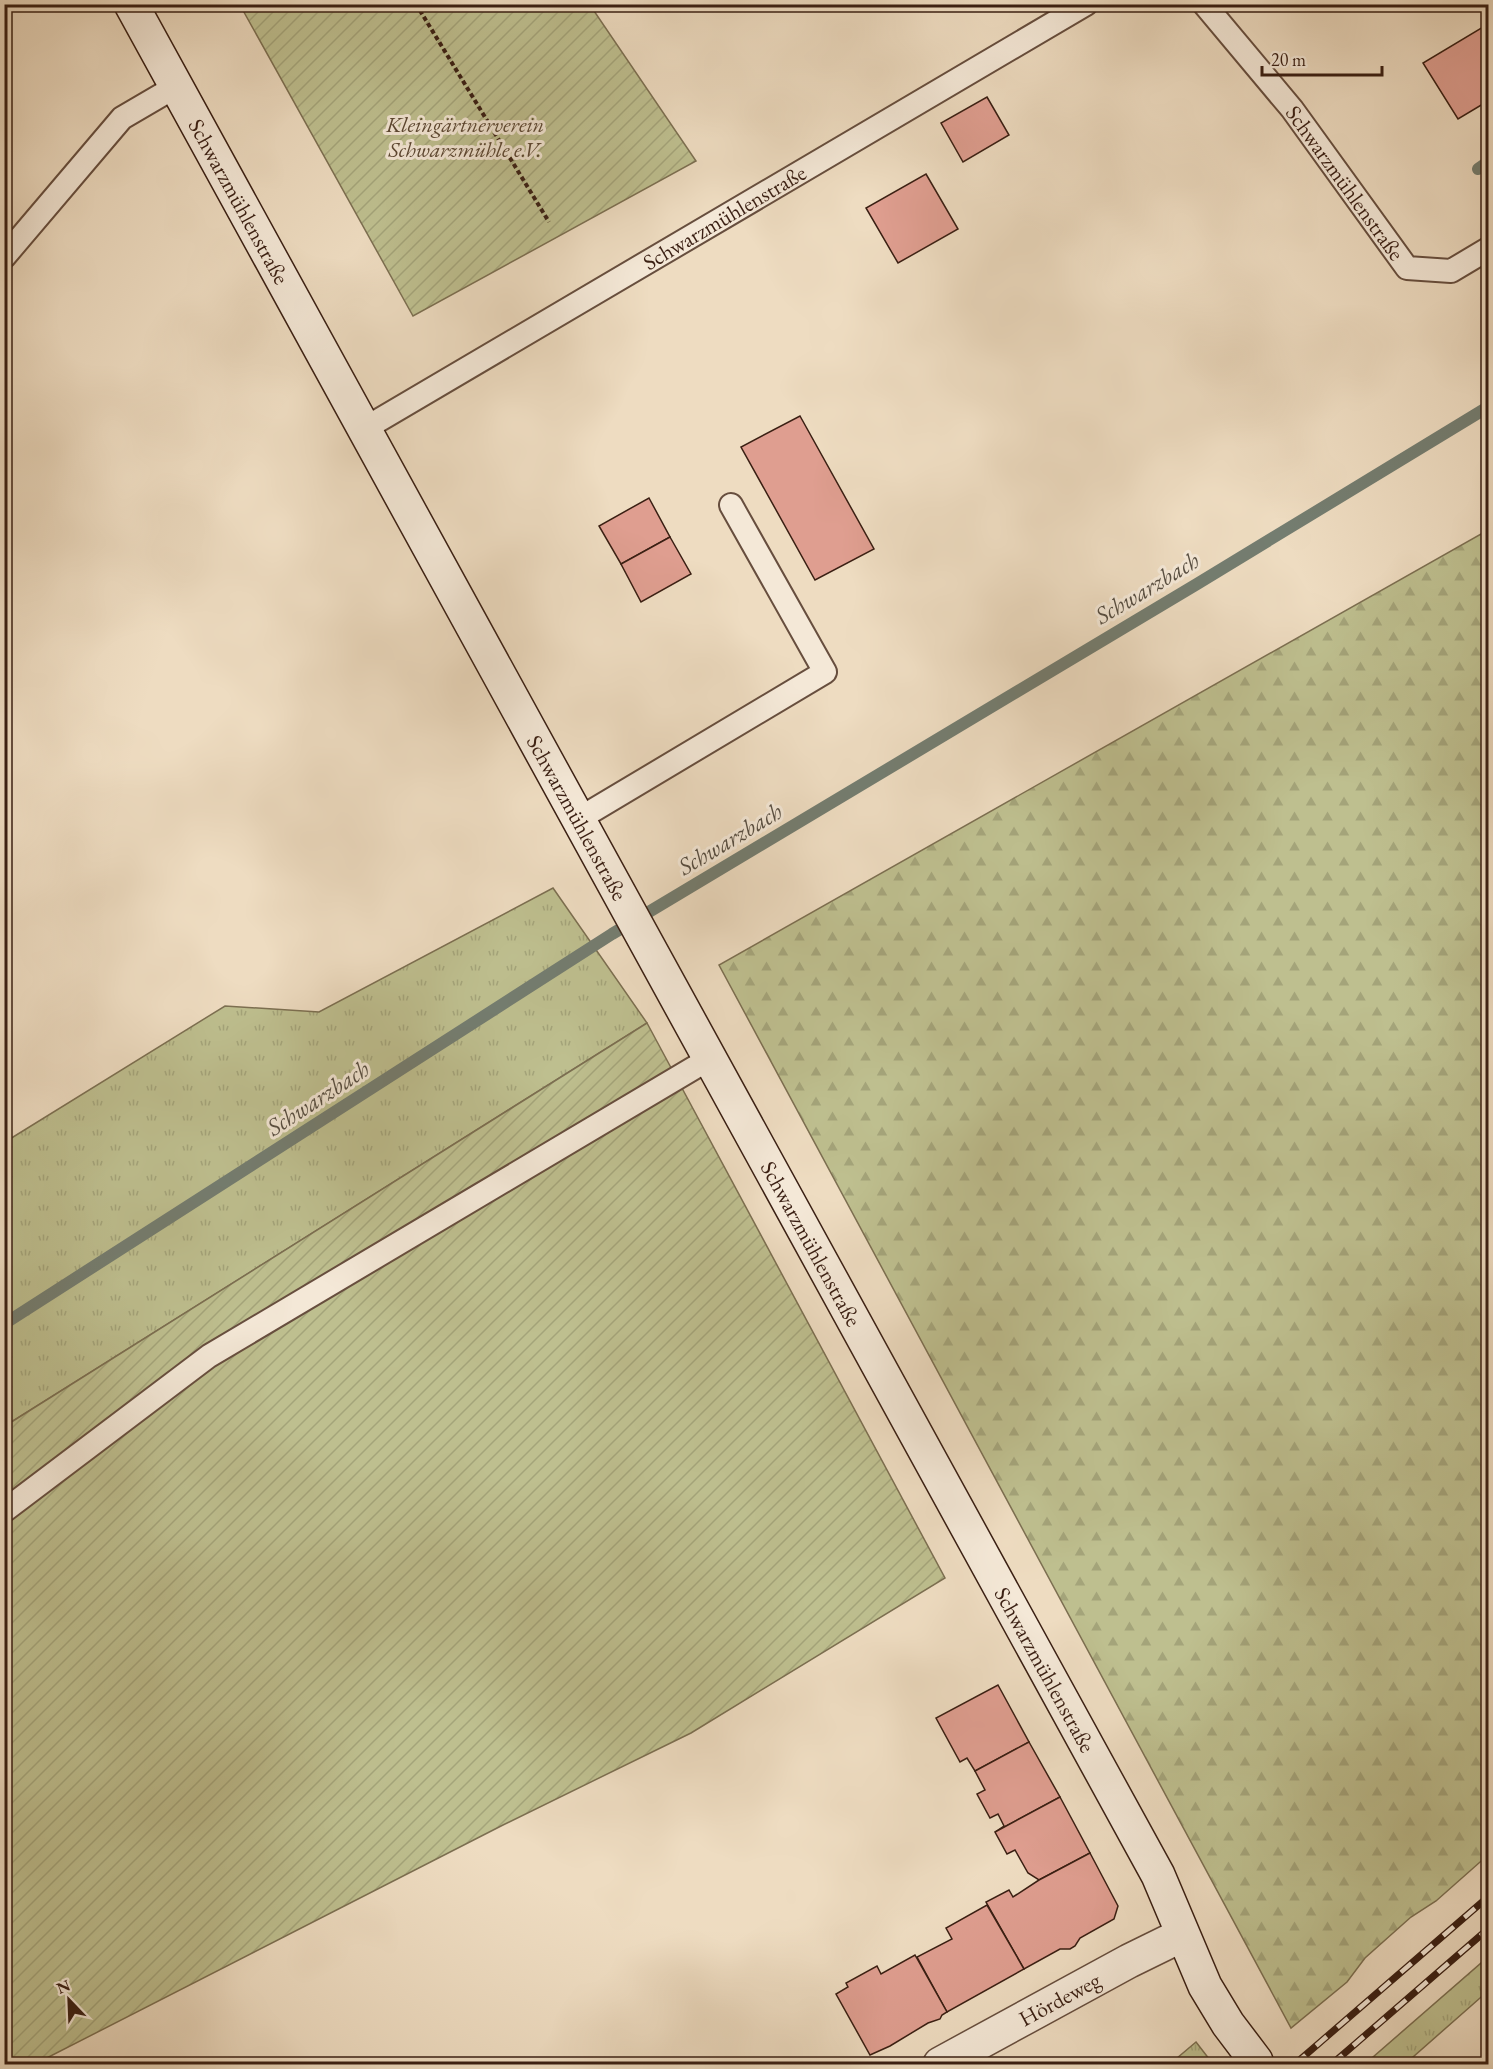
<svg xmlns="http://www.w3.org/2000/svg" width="1493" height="2069" font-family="'EB Garamond',serif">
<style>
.grass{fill:url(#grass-tufts);stroke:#7c6f51;stroke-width:1.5}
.forest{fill:url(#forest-firs);stroke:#7c6f51;stroke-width:1.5}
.garden{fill:url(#garden-furrows);stroke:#7c6f51;stroke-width:1.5}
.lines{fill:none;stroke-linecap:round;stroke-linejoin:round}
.stream{stroke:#747d70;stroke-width:12}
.building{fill:#df9e90;stroke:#3a1f13;stroke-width:1.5}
.lane-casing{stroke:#674e3e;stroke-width:26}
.street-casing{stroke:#674e3e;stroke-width:36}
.secondary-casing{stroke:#3a1f13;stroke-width:36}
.path{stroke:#3a1f13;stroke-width:4;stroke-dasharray:4.5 3;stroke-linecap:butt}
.lane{stroke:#f4e8d7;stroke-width:22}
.street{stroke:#f4e8d7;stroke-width:33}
.secondary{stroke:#f4e8d7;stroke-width:33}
.rail-casing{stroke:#3a1f13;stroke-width:7}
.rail{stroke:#f4e8d7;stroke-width:4.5;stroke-dasharray:14;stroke-linecap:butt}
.labels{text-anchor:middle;stroke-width:6;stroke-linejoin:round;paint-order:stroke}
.park-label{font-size:22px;font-style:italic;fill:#5b4732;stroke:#f4e8d7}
.street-label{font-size:22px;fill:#3a1f13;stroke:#f4e8d7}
.water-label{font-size:24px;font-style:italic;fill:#574e42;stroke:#f4e8d7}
</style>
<defs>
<pattern id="grass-tufts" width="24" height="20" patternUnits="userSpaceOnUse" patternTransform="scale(1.5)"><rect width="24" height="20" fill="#bebf8f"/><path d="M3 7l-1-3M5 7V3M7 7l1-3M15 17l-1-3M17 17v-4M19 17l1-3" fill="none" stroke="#a4a47a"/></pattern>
<pattern id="forest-firs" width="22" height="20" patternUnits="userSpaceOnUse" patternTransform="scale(1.5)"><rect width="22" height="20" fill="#bebf8f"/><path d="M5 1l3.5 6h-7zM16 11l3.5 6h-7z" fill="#a4a47a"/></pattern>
<pattern id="garden-furrows" width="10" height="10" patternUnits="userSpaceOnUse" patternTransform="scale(1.5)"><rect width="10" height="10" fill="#bebf8f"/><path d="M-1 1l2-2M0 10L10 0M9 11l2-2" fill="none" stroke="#a4a47a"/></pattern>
</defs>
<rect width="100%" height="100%" fill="#eedcc1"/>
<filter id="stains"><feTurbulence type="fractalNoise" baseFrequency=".00333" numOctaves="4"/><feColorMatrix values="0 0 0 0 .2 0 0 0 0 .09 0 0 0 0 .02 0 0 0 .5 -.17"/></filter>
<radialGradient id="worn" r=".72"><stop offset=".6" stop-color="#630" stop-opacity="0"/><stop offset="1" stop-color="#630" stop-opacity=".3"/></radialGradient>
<g class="grass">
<path d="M553 888 647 1023 5 1426V1142L225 1006 319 1012Z"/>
<path d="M1488 1957V1991L1405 2064H1365Z"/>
<path d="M1196 2042 1213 2064H1170Z"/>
</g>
<path class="forest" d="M1488 530V1855L1436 1901 1411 1917 1365 1958 1347 1982 1291 2028 719 965Z"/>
<g class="garden">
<path d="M240 5H590L696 161 413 316Z"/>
<path d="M647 1023 945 1578 691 1733 503 1825 35 2064H5V1426Z"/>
</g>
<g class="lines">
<g class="stream">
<path d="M1478 169 1488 162"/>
<path d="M4 1324 612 934 1197 584 1488 407"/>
</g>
</g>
<g class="building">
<path d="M1488 24V101L1458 119 1423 63Z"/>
<path d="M987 97 1009 135 963 162 941 123Z"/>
<path d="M926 174 958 229 898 263 866 208Z"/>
<path d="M800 416 874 549 815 580 741 447Z"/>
<path d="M649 498 670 537 621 564 599 526Z"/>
<path d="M670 537 691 574 641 602 621 564Z"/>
<path d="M998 1685 1029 1742 975 1771 967 1758 960 1762 936 1718Z"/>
<path d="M1029 1742 1060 1797 995 1832 1004 1826 998 1814 990 1818 977 1794 985 1790 975 1771Z"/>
<path d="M1060 1797 1090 1853 1039 1880 1028 1873 1015 1850 1007 1854 995 1832Z"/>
<path d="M1090 1853 1118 1906 1114 1919 1080 1938 1075 1946 1070 1949H1060L1024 1969 986 1902 1009 1890 1013 1897 1039 1880Z"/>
<path d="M987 1905 1024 1969 947 2012 917 1957 952 1939 946 1928Z"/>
<path d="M915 1955 947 2012 942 2015 940 2019 928 2023 890 2046 870 2055 836 1994 848 1987 846 1983 877 1966 881 1974Z"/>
</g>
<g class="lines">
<g class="lane-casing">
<g id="lane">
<path id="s1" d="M1204 4 1292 109 1407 268 1451 271 1488 249"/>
<path d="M4 257 122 118 175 87"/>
<path id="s2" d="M364 429 1086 4"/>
<path d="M577 820 825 672 731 505"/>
<path d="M4 1511 209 1356 709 1059"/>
</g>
</g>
<g class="street-casing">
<g id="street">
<path id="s3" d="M940 2064 1129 1961 1182 1935"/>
</g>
</g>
<g class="secondary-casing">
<g id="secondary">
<path id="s4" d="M131 4 1158 1875 1205 1986 1228 2024 1256 2061"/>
</g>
</g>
<path class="path" d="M416 4 549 222"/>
<use href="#lane" class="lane"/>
<use href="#street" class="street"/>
<use href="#secondary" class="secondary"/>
<g class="rail-casing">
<g id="rail">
<path d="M1295 2064 1488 1897"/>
<path d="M1332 2064 1488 1929"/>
</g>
</g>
<use href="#rail" class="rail"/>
</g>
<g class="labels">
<g class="park-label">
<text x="465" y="132">Kleingärtnerverein<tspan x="465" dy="25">Schwarzmühle e.V.</tspan></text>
</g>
<g class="street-label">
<text dy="8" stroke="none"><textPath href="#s1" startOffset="228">Schwarzmühlenstraße</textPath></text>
<text dy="8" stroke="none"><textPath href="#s4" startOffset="225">Schwarzmühlenstraße</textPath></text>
<text dy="8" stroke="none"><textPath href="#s2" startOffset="418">Schwarzmühlenstraße</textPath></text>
<text dy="8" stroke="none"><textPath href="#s4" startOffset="928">Schwarzmühlenstraße</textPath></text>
<text dy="8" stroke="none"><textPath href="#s4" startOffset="1414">Schwarzmühlenstraße</textPath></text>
<text dy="8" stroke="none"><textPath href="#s4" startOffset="1900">Schwarzmühlenstraße</textPath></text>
<text dy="8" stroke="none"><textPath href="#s3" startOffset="136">Hördeweg</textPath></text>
</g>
<g class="water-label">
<text transform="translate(1147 588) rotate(-31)" y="8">Schwarzbach</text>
<text transform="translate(730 839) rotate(-31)" y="8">Schwarzbach</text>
<text transform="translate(318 1098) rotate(-33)" y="8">Schwarzbach</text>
</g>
</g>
<rect width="1493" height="2069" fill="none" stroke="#eedcc1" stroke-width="24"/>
<rect x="6" y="6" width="1481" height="2057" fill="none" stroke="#3a1f13" stroke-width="3"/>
<rect x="12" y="12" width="1469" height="2045" fill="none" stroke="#3a1f13" stroke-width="1.5"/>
<g transform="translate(69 2000) rotate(337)" stroke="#f4e8d7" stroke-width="4.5" paint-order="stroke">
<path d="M0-4.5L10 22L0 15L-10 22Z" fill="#3a1f13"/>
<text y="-9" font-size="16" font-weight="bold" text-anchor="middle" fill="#3a1f13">N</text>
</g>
<path d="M1262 66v9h120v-9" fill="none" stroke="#3a1f13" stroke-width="3"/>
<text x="1271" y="66" font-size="18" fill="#3a1f13" stroke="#f4e8d7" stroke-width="4.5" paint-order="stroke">20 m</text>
<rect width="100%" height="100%" filter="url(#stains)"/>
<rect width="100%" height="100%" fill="url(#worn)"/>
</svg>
